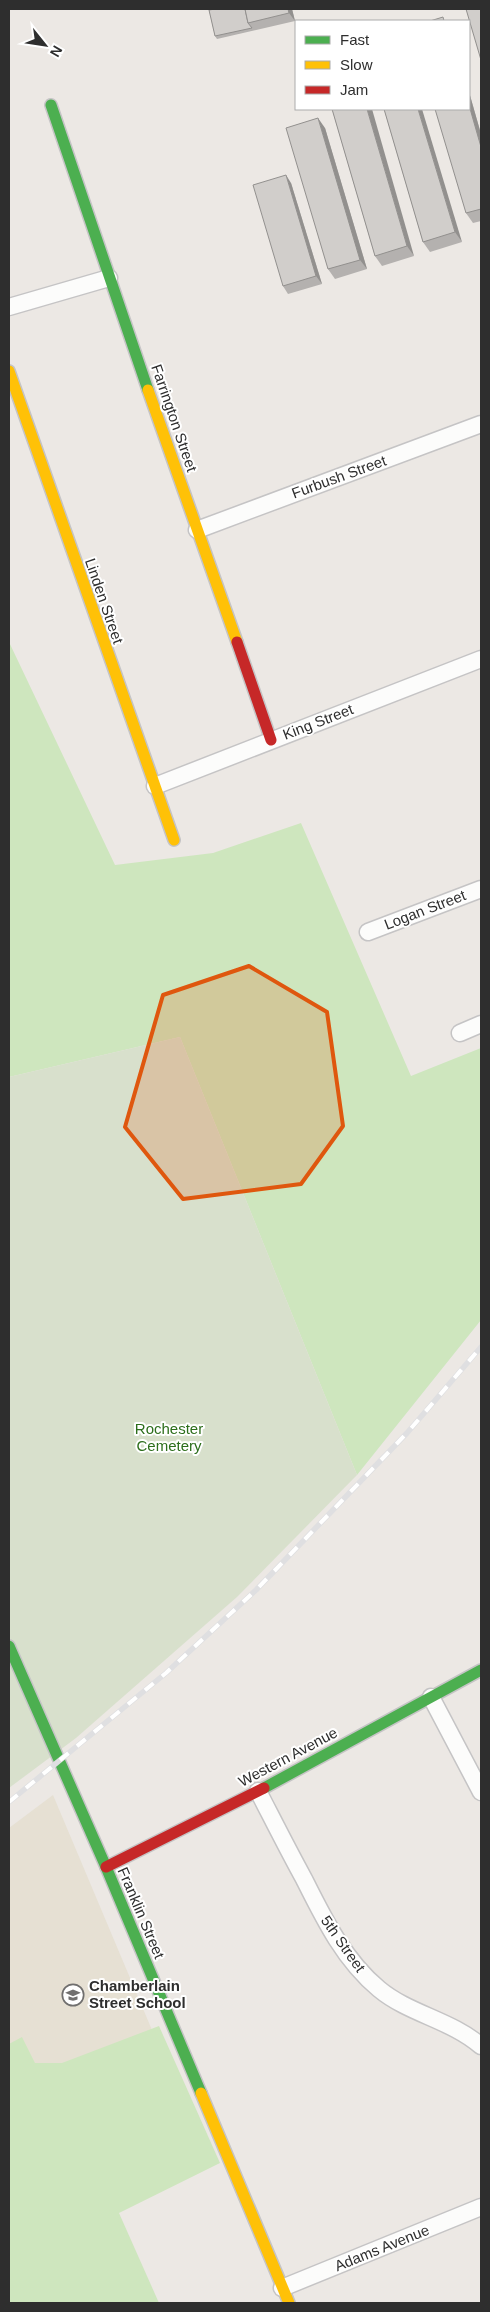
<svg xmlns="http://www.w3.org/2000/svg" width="490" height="2312" font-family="Arial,sans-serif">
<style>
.education{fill:#e6e0d3}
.green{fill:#cee6be}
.cemetery{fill:#d8e0cc}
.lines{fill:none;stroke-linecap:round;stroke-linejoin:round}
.street-casing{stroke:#c5c4c5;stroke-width:19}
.fast-casing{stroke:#c5c4c5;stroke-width:14}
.slow-casing{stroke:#c5c4c5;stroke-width:14}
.jam-casing{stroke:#c5c4c5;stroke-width:14}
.street{stroke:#fcfcfb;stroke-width:16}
.fast{stroke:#4caf50;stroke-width:11}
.slow{stroke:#ffc107;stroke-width:11}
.jam{stroke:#c62828;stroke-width:11}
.rail-casing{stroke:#dfdfe1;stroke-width:5.5}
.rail{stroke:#fff;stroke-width:4;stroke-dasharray:11;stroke-linecap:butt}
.wall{fill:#b4b1af}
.shaded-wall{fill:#92908e}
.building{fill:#d1cecb;stroke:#92908e}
.marked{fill:#df570e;fill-opacity:0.2;stroke:#df570e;stroke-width:4;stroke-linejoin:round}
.labels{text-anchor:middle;stroke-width:4;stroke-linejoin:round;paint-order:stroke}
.street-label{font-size:15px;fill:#2e2e2e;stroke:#fff}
.park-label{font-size:15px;fill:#2c6e1b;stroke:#fff}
.poi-label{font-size:15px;font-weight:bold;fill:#2e2e2e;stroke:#fff;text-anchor:start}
</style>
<rect width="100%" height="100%" fill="#ece8e4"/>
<path class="education" d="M53 1795 208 2163 103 2206 9 2303V1828Z"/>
<g class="green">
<path d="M9 642 115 865 213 853 301 823 411 1076 481 1048V1320L357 1475 180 1037 9 1077Z"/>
<path d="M159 2026 220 2163 119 2213 159 2303H9V2044L22 2037 35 2063H62Z"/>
</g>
<path class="cemetery" d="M180 1037 357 1475 237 1597 76 1738 9 1788V1077Z"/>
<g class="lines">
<g class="street-casing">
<g id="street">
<path d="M9 307 109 278"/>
<path d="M197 530 481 424"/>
<path d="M155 786 481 659"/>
<path d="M368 932 481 889"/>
<path d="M460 1033 481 1024"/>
<path d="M431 1697 481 1792"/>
<path d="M258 1791C273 1820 288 1850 304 1879 324 1919 344 1960 379 1989 409 2014 451 2020 481 2046"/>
<path d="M282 2288 481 2207"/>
</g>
</g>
<g class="fast-casing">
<g id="fast">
<path d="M51 105 148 390"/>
<path d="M9 1646 106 1867 201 2093"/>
<path d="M264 1788 481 1670"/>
</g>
</g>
<g class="slow-casing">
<g id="slow">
<path d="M9 371 174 840"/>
<path d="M148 390 237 642"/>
<path d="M201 2093 289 2303"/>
</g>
</g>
<g class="jam-casing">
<g id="jam">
<path d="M237 642 271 740"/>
<path d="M106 1867 264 1788"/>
</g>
</g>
<use href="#street" class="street"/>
<use href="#fast" class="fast"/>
<use href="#slow" class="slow"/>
<use href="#jam" class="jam"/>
<g class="rail-casing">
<path id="rail" d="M9 1802 166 1673 256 1590 407 1433 481 1347"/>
</g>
<use href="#rail" class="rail"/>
</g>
<g class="wall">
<path d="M292 9 295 21 217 39 215 36 209 10Z"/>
<path d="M469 92 481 134V221L473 223 466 213Z"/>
<path d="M332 109 414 256 382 266 375 256Z"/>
<path d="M384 109 462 242 430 252 423 242Z"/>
<path d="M325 128 367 269 335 279 328 269Z"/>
<path d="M291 183 322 284 288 294 283 286Z"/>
</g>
<g class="shaded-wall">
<path d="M288 9H292L295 21 289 13Z"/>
<path d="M469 92 481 134V147L469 105Z"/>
<path d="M367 109H372L414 256 407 246Z"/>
<path d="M418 109H422L462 242 455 232Z"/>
<path d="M318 118 325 128 367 269 360 260Z"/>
<path d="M286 175 291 183 322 284 316 276Z"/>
</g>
<g class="building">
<path d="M215 9H245L248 23 252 28 215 36 209 10Z"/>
<path d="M245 9H288L289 13 248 23Z"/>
<path d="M466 9H481V60Z"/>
<path d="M443 17 444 21H430Z"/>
<path d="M469 105 481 147V209L466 213 435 109H469Z"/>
<path d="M332 109H367L407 246 375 256Z"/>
<path d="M384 109H418L455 232 423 242Z"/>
<path d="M318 118 360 260 328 269 286 128Z"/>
<path d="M286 175 316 276 283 286 253 185Z"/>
</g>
<path class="marked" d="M249 966 327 1012 343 1126 301 1184 183 1199 125 1127 163 995Z"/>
<defs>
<g id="school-ring" transform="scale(1.125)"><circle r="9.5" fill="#fff" stroke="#706f6e" stroke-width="1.5"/><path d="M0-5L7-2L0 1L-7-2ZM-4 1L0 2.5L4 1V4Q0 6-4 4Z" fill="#706f6e"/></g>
</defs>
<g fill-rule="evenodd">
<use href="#school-ring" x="73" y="1995"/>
</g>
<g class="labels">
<g class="street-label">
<text transform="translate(174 418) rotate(71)" y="5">Farrington Street</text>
<text transform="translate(339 477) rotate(-20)" y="5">Furbush Street</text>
<text transform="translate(104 601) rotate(71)" y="5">Linden Street</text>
<text transform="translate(318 722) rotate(-21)" y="5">King Street</text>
<text transform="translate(425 910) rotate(-21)" y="5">Logan Street</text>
<text transform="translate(288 1757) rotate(-28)" y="5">Western Avenue</text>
<text transform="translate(141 1913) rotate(67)" y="5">Franklin Street</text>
<text transform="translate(343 1944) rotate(55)" y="5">5th Street</text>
<text transform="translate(382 2248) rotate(-22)" y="5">Adams Avenue</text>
</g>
<g class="park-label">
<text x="169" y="1434">Rochester<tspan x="169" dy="17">Cemetery</tspan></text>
</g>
<g class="poi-label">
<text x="89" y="1991">Chamberlain<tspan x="89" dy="17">Street School</tspan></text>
</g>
</g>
<rect width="490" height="2312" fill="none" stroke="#2e2e2e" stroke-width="20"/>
<rect x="295" y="20" width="175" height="90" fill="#ffffff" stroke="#ababab"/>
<rect x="305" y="36" width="25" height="8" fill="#4caf50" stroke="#ababab"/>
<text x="340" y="45" font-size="15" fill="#2e2e2e">Fast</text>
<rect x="305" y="61" width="25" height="8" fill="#ffc107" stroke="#ababab"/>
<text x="340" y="70" font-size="15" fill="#2e2e2e">Slow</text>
<rect x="305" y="86" width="25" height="8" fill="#c62828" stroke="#ababab"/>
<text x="340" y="95" font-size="15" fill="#2e2e2e">Jam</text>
<g transform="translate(45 45) rotate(120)" stroke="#ffffff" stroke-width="4" paint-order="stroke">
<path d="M0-4L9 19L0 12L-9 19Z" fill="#2e2e2e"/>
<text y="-8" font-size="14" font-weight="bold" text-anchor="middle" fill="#2e2e2e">N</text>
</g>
</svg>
